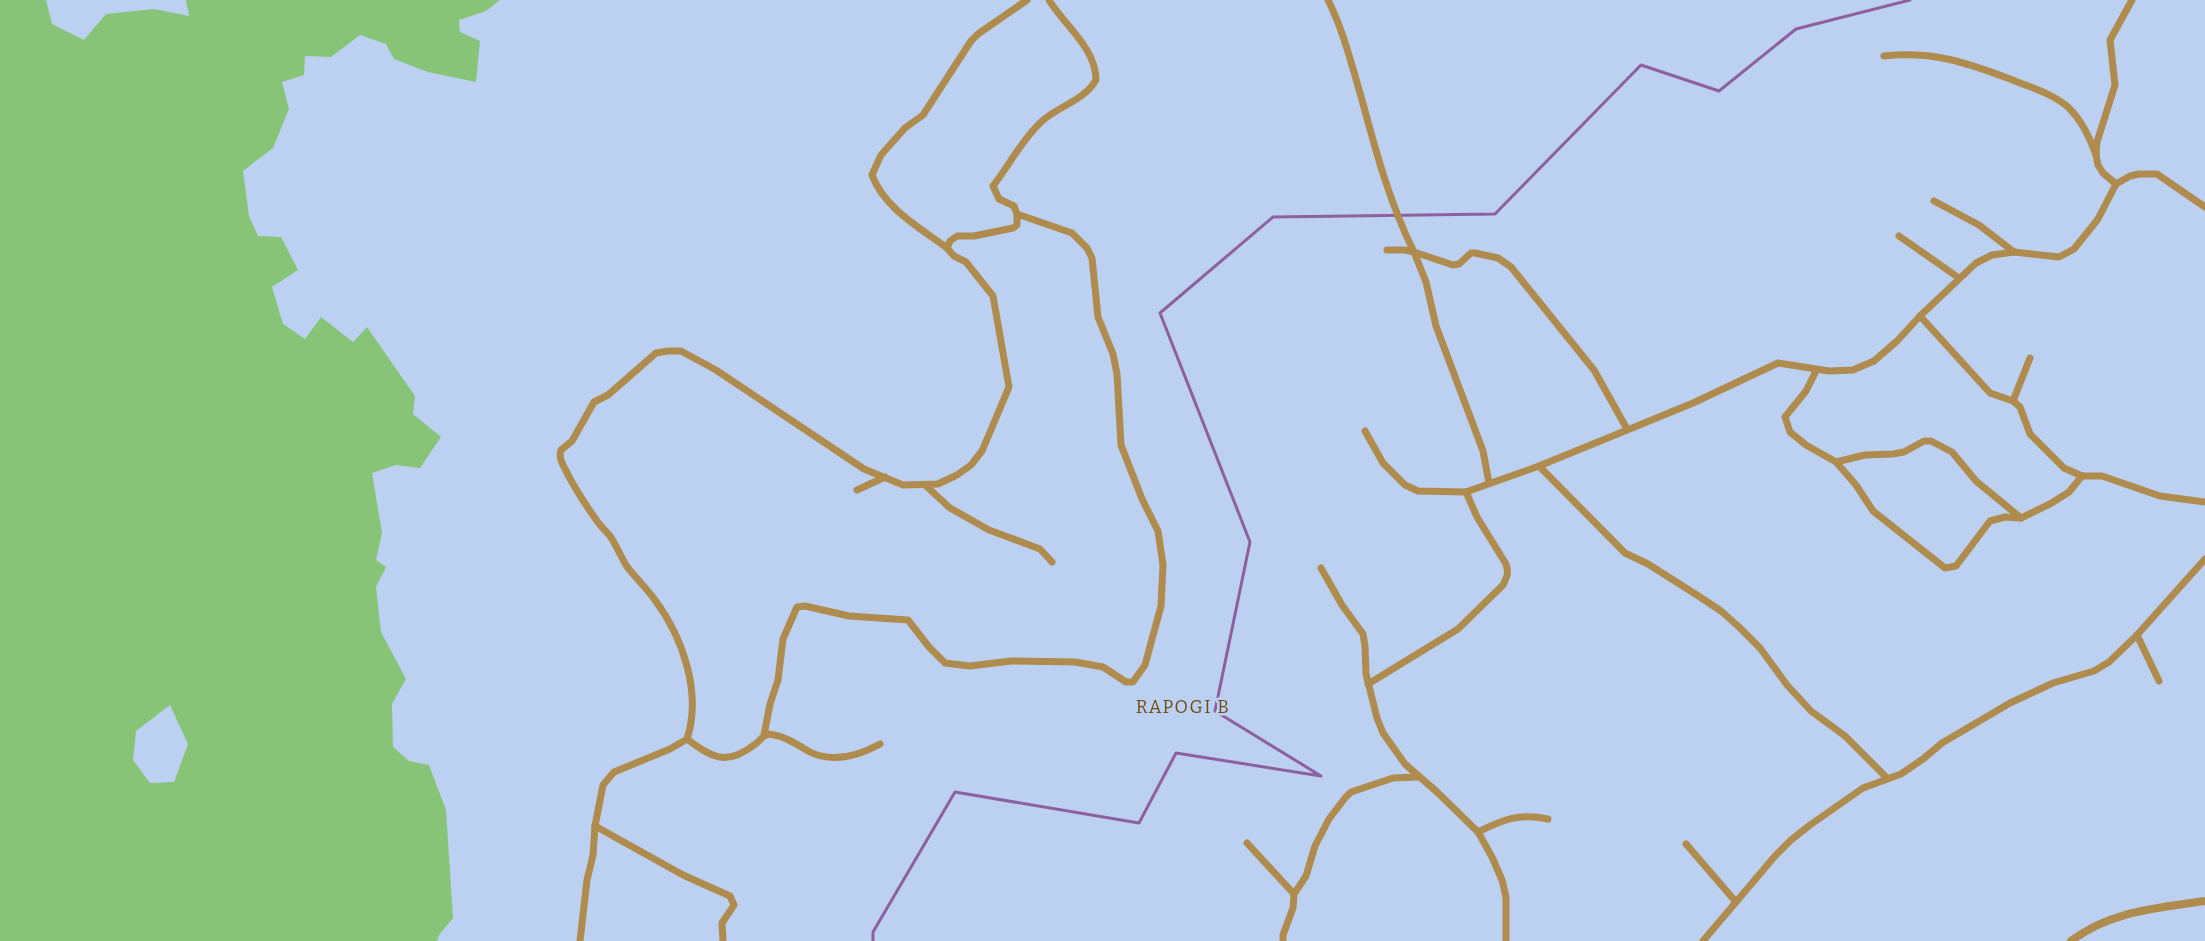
<svg xmlns="http://www.w3.org/2000/svg" width="2205" height="941" font-family="Bitter,serif">
<style>
.green{fill:#87c477;fill-rule:evenodd}
.lines{fill:none;stroke-linecap:round;stroke-linejoin:round}
.stream{stroke:#8e60a0;stroke-width:3}
.minor{stroke:#af8b4d;stroke-width:7}
.tertiary{stroke:#af8b4d;stroke-width:8}
.labels{text-anchor:middle;stroke-width:5;stroke-linejoin:round;paint-order:stroke}
.quarter-label{font-size:18px;letter-spacing:1.5px;fill:#6b4e17;stroke:#bcd1f1}
</style>
<rect width="100%" height="100%" fill="#bcd1f1"/>
<path class="green" d="M0 0H46L52 24 84 40 106 14 154 9 189 16 186 0H500L486 11 459 20 460 32 480 41 476 82 428 72 394 59 386 44 360 35 331 57 305 56 304 75 282 82 289 109 273 148 243 171 249 216 258 236 281 237 298 270 272 287 283 324 305 339 321 317 353 342 367 327 415 396 413 414 441 437 420 468 396 465 372 473 382 533 376 560 386 567 376 587 381 632 406 679 392 704 393 747 409 761 429 765 446 810 453 918 439 935 437 941H0ZM170 705 188 744 174 782 150 783 133 760 136 731Z"/>
<g class="lines">
<path class="stream" d="M873 941V932L955 792 1139 823 1176 753 1321 776 1215 711 1250 542 1160 313 1273 217 1495 214 1641 65 1719 91 1796 29 1910 0"/>
<g class="minor">
<path d="M1328 0C1344 32 1352 66 1362 100 1376 152 1390 204 1414 252L1453 265 1459 264 1471 253H1475L1498 258 1511 267 1594 370 1627 429"/>
<path d="M1884 56C1933 51 1965 62 2010 79 2029 87 2052 93 2068 107 2082 121 2089 136 2096 155"/>
<path d="M2116 184 2103 173 2098 165 2096 155 2097 142 2115 85 2110 40 2132 0"/>
<path d="M1934 201 1979 225 2014 252"/>
<path d="M1899 236 1959 278"/>
<path d="M947 248C920 228 884 208 872 175L881 155 905 128 923 115 971 41 978 34 1027 0"/>
<path d="M1387 250H1405L1414 252 1426 282 1436 326 1483 451 1489 483"/>
<path d="M1920 316 1990 393 2013 401 2020 407 2030 434 2064 468 2082 476H2102L2160 496 2205 502"/>
<path d="M1816 371 1806 391 1785 417 1790 432 1806 445 1836 462 1856 485 1873 511 1945 568 1956 566 1990 521 2005 517 2021 518 2050 504 2069 492 2082 476"/>
<path d="M2013 401 2030 358"/>
<path d="M1365 431 1383 463 1405 485 1418 491 1466 492 1539 466 1637 426 1693 403 1778 363 1829 371 1853 370 1874 361 1897 341 1920 316 1976 263 1992 255 2014 252 2059 257 2074 249 2098 219 2116 184 2130 176 2139 174H2157L2205 207"/>
<path d="M1836 462 1865 455 1893 454 1904 452 1924 441H1931L1952 452 1976 481 2021 518"/>
<path d="M1539 466 1625 553 1648 564 1700 597 1721 611 1739 627 1760 648 1787 685 1811 711 1845 736 1887 778"/>
<path d="M925 485 950 508 989 530 1040 549 1052 562"/>
<path d="M857 490 885 477"/>
<path d="M1321 568 1342 605 1363 634 1365 646 1366 674 1377 718 1383 733 1405 764 1437 792 1478 832 1492 857 1502 880 1506 897V941"/>
<path d="M2137 635 2159 681"/>
<path d="M1368 684 1458 629 1503 585C1507 577 1509 573 1506 564L1477 517 1466 492"/>
<path d="M764 735 770 704 778 680 783 639 797 607 805 606 849 616 908 620 929 647 945 663 970 666 1011 661 1075 662 1103 667 1126 682H1133L1145 665 1161 606 1163 565 1158 531 1142 499 1121 445 1117 374 1113 354 1098 317 1092 258 1087 248 1072 233 1017 214"/>
<path d="M687 739C712 758 727 766 754 745 760 741 762 736 769 734 784 736 795 743 808 751 832 764 858 756 880 744"/>
<path d="M595 826 683 875 730 896 734 905 722 923 723 941"/>
<path d="M1478 832C1504 819 1519 813 1548 819"/>
<path d="M1247 843 1294 894"/>
<path d="M1686 844 1736 902"/>
<path d="M580 941 587 880 593 855 595 826 603 785 614 772 670 749 687 739C702 693 683 638 655 600 647 589 637 579 628 568 621 558 617 546 610 536 605 530 599 525 595 518 585 504 576 490 568 475 564 466 558 459 561 450L572 441 594 402 608 395 656 353 668 351H681L716 370 864 469 903 485 938 484 957 475 971 465 982 451 1009 387 993 296 966 262 954 256 947 248 950 241 957 236H974L1013 228 1017 225V214L1014 206 999 199 993 186C1010 164 1021 141 1041 122 1058 106 1084 101 1096 80 1096 48 1064 25 1049 0"/>
<path d="M1283 941V935L1293 908 1294 894 1306 876 1315 846 1329 819 1345 798 1351 792 1393 778 1419 777"/>
<path d="M1703 941 1775 856 1791 840 1810 825 1863 788 1901 774 1923 759 1942 743 2010 703 2053 683 2094 671 2109 662 2137 635 2205 559"/>
</g>
<path class="tertiary" d="M2071 941C2110 911 2158 908 2205 901"/>
</g>
<g class="labels">
<g class="quarter-label">
<text x="1183" y="713">RAPOGI B</text>
</g>
</g>
</svg>
